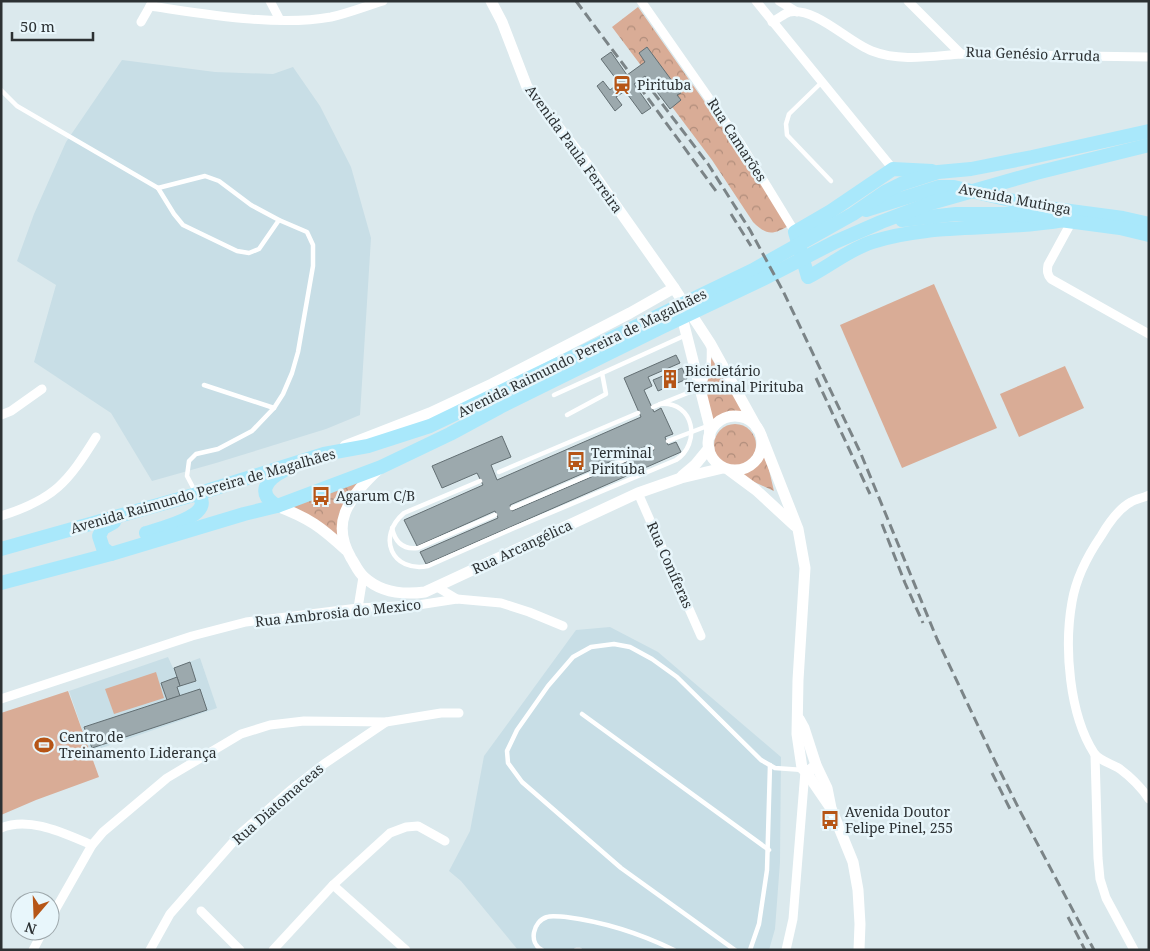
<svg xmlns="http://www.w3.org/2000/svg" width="1150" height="951" font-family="'Noto Serif',serif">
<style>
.built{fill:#c8dee6}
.green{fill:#d9ac96}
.park{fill:url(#park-crowns)}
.building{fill:#9ca9ad;stroke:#636f73;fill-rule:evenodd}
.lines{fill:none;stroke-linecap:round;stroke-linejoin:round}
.lane{stroke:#fff;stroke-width:4.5}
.street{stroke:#fff;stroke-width:9}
.secondary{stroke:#fff;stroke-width:11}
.primary{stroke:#a9e8fb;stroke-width:14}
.rail{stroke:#7b8487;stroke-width:3;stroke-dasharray:10 5;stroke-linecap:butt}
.labels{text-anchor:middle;stroke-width:5;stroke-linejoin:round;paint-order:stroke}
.street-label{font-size:14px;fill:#2c3133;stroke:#e8f6fb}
.poi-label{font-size:14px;fill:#2c3133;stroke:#e8f6fb;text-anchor:start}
</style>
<defs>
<pattern id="park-crowns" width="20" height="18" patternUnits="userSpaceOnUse" patternTransform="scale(1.25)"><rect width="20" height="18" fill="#d9ac96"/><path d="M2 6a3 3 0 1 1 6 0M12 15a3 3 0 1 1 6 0" fill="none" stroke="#b08d7b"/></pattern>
</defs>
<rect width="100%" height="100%" fill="#dbe9ed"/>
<g class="built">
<path d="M122 60 215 72 273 74 293 67 320 106 351 167 371 238 360 415 326 429 216 463 152 481 111 413 34 362 56 285 17 261 34 214 66 142Z"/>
<path d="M610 627 658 652 781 757 780 862 775 929 769 950H518L461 881 449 871 470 831 484 756 576 630Z"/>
<path d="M168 657 173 668 200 658 217 708 90 752 69 691Z"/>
</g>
<g class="green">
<path d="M934 284 997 428 902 468 840 325Z"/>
<path d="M1065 366 1084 408 1019 437 1000 394Z"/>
<path d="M156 672 164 698 114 714 105 689Z"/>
<path d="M68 691 99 777 36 800 1 815V713Z"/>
</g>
<g class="park">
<path d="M638 7 737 148 790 225C773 235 767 236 753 222L712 160 612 27Z"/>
<path d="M710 356 750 420C736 411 725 417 711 422L703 388C710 380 713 367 710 356Z"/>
<circle cx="735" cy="445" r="21"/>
<path d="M764 449 774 491 735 473C750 470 762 465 764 449Z"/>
<path d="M366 476 357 485 341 541 287 506Z"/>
</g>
<g class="building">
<path d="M647 47 681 93 677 95 681 100 670 109 645 76 634 84 651 108 642 114 625 91 616 97 622 105 615 111 597 86 603 81 610 90 619 83 601 59 611 52 627 75 645 62 639 53Z"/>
<path d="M676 355 680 363 648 377 652 386 644 390 654 412 661 408 673 434 665 437 668 445 676 442 681 452 426 564 420 552 498 518 495 511 417 546 404 520 483 485 477 473 442 488 432 466 502 436 511 457 491 465 497 480 641 417 624 378ZM651 444 654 450 512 511 510 505Z"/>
<path d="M682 368 687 379 658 391 653 380Z"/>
<path d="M190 662 196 681 180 686 174 668Z"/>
<path d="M177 677 180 686 177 687 180 696 167 700 161 683Z"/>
<path d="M200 689 207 710 92 748 84 727Z"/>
</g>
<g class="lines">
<g class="lane">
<path d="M822 82 789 114 786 124 787 135 831 181"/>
<path d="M1 90 17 106 158 188 205 176 219 181 251 205 279 220 307 232 313 245V266L298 352 292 373 283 394 274 408 252 431 218 449 196 454 189 461 187 476 196 493"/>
<path d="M158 188 174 214 183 225 237 251 249 253 259 249 279 220"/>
<path d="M204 385 274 408"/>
<path d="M554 395 686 335"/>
<path d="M653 407 700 388C710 377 709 361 709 348"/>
<path d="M567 415 606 394 602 373"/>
<path d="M668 441 723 420"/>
<path d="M499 472 638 413"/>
<path d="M480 481 404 513C376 537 392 573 428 566L512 529 676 460C701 444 695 401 660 404"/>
<path d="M512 508 652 448"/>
<path d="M392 528C395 542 403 550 418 548L495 515"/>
<path d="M582 714 769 850"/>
<path d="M542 950C528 943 533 921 547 917 552 915 561 917 566 917 605 922 639 933 674 950"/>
<path d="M576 950H580"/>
<path d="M735 950 621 868 522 782 508 763 507 751 517 730 548 686 573 657 591 647 614 644 630 647 652 659 677 677 761 760 775 768 803 770"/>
<path d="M750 950 759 924 767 870 770 765"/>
</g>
<g class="street">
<path d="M270 1 280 20"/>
<path d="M641 1 741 144 795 232"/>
<path d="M756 1 893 169"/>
<path d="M779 1 797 12"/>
<path d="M908 1 961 54 1149 57"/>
<path d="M150 6C205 14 277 27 331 17 349 13 366 6 383 1"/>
<path d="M141 22 153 1"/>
<path d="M772 22C778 19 784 14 789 12 816 7 848 42 872 51 900 62 932 56 961 54"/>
<path d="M1072 221 1048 265C1047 271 1047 274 1051 279L1149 334"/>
<path d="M1 415 11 411 42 389"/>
<path d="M638 493 701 636"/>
<path d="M1149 495C1143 498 1136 499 1131 502 1118 509 1108 524 1101 536 1088 555 1076 578 1072 602 1064 647 1069 714 1094 753 1099 761 1113 764 1120 769 1132 778 1141 787 1149 799"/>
<path d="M1 516C55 499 68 482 96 437"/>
<path d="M437 587 457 599"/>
<path d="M358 608 363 577"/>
<path d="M1 699 192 636 246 622 358 608 418 605 457 599 501 603 529 612 563 626"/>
<path d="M1095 755 1098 858 1100 879 1106 898 1134 950"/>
<path d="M1 828C30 816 65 834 92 845"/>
<path d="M333 885 406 950"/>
<path d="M201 911 240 950"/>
<path d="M50 919 92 845 103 832 167 778 241 734 270 725 304 721 386 722 441 713H459"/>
<path d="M33 950 43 931"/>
<path d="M150 950 170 914 241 833 292 789 324 764 386 722"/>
<path d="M273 950 333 885 390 833 406 827 418 826 445 841"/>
<path d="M786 950 793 919 805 771"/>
</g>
<g class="secondary">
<path d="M491 1 502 22 527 87 583 159 674 288 710 343 757 428"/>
<path d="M680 309 709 424 710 436"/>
<circle cx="735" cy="443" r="27"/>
<path d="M761 435 798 529 805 568 798 680 797 734 802 768 805 771H809L816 765"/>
<path d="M345 446 430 413 492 384 630 313 674 288"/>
<path d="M380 468C366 481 352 495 345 513 339 529 343 544 351 558 355 564 358 572 364 577 381 593 403 595 425 592L638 493 681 478 723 468"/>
<path d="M729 470 756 490 795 526"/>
<path d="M682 476 695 465 709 448"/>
<path d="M277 506C309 518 321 527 346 550"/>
<path d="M799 719 804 728 816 765 827 788 831 808 853 862 858 890 860 924 859 950"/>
<path d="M806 772 830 807"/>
</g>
<g class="primary">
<path d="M932 171 893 169 831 211 795 232 808 277C830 266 848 250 872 242 934 222 1000 232 1063 220"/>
<path d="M866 210 939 187H954L1040 207 1123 218 1149 224"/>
<path d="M902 220 956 214H1015L1120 228 1149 235"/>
<path d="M277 506C257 494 265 480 283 471"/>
<path d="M146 533C158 529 219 515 197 494"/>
<path d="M1 549 197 494 324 454 368 446 430 426 753 270 853 214 885 192 901 184 938 172 971 169 1032 157 1149 131"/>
<path d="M111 554 103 548 99 536 103 528 114 522"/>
<path d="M1 583 111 554 244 514 277 506 381 467 450 434 500 407 662 327 763 279 835 242 881 222 931 203 1036 173 1149 145"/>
</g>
<g class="rail">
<path d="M576 1 629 72"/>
<path d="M644 80 708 164 750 230 783 291 861 454 937 639 990 751 1020 811 1094 950"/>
<path d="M639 86 716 191"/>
<path d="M731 214 751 246"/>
<path d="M816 378 870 494"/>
<path d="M882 524 905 583 923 623"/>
<path d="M992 773 1011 811"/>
<path d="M1068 917 1085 950"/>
</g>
</g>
<defs>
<g id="station-bare" transform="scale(1.5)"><path d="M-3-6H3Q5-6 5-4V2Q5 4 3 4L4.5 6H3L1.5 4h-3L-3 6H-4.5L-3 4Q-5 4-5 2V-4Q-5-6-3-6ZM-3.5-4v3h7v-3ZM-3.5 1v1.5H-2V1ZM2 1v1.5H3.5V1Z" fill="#b65516" stroke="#e8f6fb" stroke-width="2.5" paint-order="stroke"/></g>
<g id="building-bare" transform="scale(1.5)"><path d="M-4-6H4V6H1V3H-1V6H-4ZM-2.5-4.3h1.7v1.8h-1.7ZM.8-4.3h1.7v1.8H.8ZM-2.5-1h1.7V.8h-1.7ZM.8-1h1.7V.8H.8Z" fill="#b65516" stroke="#e8f6fb" stroke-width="2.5" paint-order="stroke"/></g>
<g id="bus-bare" transform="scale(1.5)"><path d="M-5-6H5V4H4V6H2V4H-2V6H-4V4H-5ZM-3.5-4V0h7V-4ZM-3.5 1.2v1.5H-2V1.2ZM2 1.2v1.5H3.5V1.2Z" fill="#b65516" stroke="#e8f6fb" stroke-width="2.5" paint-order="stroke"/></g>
<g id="stadium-bare" transform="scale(1.5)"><path d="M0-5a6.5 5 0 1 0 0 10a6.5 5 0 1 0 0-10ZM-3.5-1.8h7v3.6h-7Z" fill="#b65516" stroke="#e8f6fb" stroke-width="2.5" paint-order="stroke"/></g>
</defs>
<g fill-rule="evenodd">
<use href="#station-bare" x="622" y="85"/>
<use href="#building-bare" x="670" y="379"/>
<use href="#bus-bare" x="576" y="461"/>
<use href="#bus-bare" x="321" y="496"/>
<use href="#stadium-bare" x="44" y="745"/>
<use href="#bus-bare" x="830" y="820"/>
</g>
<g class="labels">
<g class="street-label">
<text transform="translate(1033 54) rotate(2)" y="5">Rua Genésio Arruda</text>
<text transform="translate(737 140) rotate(57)" y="5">Rua Camarões</text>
<text transform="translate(574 149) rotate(54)" y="5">Avenida Paula Ferreira</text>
<text transform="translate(1015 199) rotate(11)" y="5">Avenida Mutinga</text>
<text transform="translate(582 353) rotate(-26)" y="5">Avenida Raimundo Pereira de Magalhães</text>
<text transform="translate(203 491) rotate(-16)" y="5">Avenida Raimundo Pereira de Magalhães</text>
<text transform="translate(522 547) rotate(-25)" y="5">Rua Arcangélica</text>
<text transform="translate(670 565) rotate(66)" y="5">Rua Coníferas</text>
<text transform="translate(338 613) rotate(-6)" y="5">Rua Ambrosia do Mexico</text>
<text transform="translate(278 804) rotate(-41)" y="5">Rua Diatomaceas</text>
</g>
<g class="poi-label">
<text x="637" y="90">Pirituba</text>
<text x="685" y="376">Bicicletário<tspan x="685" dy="16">Terminal Pirituba</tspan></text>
<text x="591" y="458">Terminal<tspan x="591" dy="16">Pirituba</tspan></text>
<text x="336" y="501">Agarum C/B</text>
<text x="59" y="742">Centro de<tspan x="59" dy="16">Treinamento Liderança</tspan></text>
<text x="845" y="817">Avenida Doutor<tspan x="845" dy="16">Felipe Pinel, 255</tspan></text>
</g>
</g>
<rect width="1150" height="951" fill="none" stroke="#2c3133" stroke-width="5"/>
<g transform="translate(35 916) rotate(199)"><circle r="24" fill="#e8f6fb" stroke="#9da7ab"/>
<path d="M0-4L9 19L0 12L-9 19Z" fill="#b65516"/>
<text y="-8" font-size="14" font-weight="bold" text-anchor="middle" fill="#2c3133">N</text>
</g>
<path d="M12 32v8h81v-8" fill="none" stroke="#2c3133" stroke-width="2.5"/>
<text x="20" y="32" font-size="15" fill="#2c3133" stroke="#e8f6fb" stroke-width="4" paint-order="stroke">50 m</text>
</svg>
